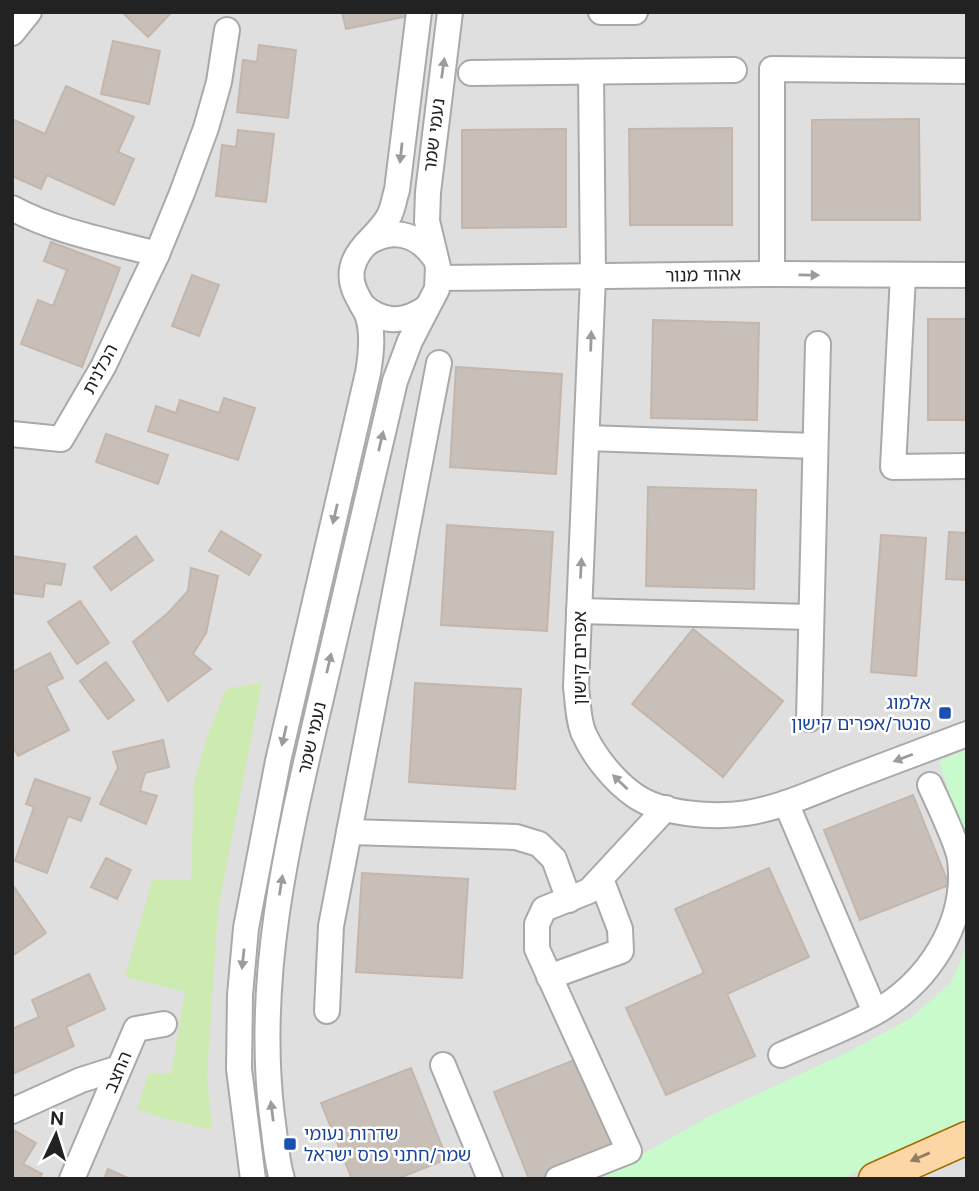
<svg xmlns="http://www.w3.org/2000/svg" width="979" height="1191" font-family="'DM Sans','Noto Sans Hebrew',sans-serif">
<style>
.residential{fill:#e0dfdf}
.grass{fill:#cdebb0}
.park{fill:#c8facc}
.building{fill:#c7bfb8;stroke:#c4b6ab;stroke-width:2}
.lines{fill:none;stroke-linecap:round;stroke-linejoin:round}
.minor-casing{stroke:#a9a9a9;stroke-width:28}
.major-casing{stroke:#a06b00;stroke-width:35}
.minor{stroke:#fff;stroke-width:24}
.major{stroke:#fcd6a4;stroke-width:32}
.oneway{fill:#9c9c9c}
.oneway2{fill:#8f7c63}
.transit-dot{fill:#1a4fb4;stroke:#fff;stroke-width:2.5}
.labels{text-anchor:middle;stroke-width:5;stroke-linejoin:round;paint-order:stroke}
.street-label{font-size:18px;fill:#222;stroke:#fff}
.transit-label{font-size:18px;fill:#164399;stroke:#fff;text-anchor:end}
</style>
<rect width="100%" height="100%" fill="#f2efe9"/>
<rect class="residential" x="12" y="12" width="955" height="1167"/>
<path class="grass" d="M262 682 218 910 207 1075 212 1130 162 1118 137 1109 148 1074H171L185 992 125 977 152 880H191L194 783 207 737 226 689Z"/>
<g class="park">
<path d="M967 750V850L939 761Z"/>
<path d="M967 946V1122L842 1179H599L708 1117 850 1051 911 1018 951 982Z"/>
</g>
<g class="building">
<path d="M122 12H172L148 37Z"/>
<path d="M342 12H407L408 16 346 29Z"/>
<path d="M113 41 160 51 149 104 101 94Z"/>
<path d="M259 45 296 50 288 118 237 112 243 60 257 62Z"/>
<path d="M66 86 134 117 118 152 134 159 114 205 47 175 41 189 12 176V119L45 134Z"/>
<path d="M919 119 920 220H812V120Z"/>
<path d="M732 128V225H630L629 129Z"/>
<path d="M566 129V227L462 228V130Z"/>
<path d="M238 130 274 134 266 202 216 196 222 145 236 147Z"/>
<path d="M51 242 120 268 82 367 21 344 38 300 53 306 67 270 44 261Z"/>
<path d="M192 275 219 285 199 336 172 326Z"/>
<rect x="928" y="319" width="39" height="101"/>
<path d="M653 320 759 323 757 420 651 418Z"/>
<path d="M456 367 562 374 556 474 450 467Z"/>
<path d="M224 398 255 408 238 460 148 431 156 406 176 413 180 400 219 413Z"/>
<path d="M106 434 168 455 158 484 96 462Z"/>
<path d="M648 487 756 490 754 589 646 586Z"/>
<path d="M447 525 553 532 547 631 441 625Z"/>
<path d="M221 531 261 555 249 575 209 551Z"/>
<path d="M949 532 967 533V580L946 579Z"/>
<path d="M881 535 926 538 916 676 871 672Z"/>
<path d="M136 536 153 560 111 590 94 567Z"/>
<path d="M12 556 65 564 61 585 45 583 43 597 12 593Z"/>
<path d="M191 568 218 576 206 633 193 654 211 669 168 701 133 642 168 613 188 591Z"/>
<path d="M80 601 109 643 77 664 48 622Z"/>
<path d="M693 629 783 701 723 777 632 704Z"/>
<path d="M50 653 63 678 46 686 69 730 18 756 12 745V672Z"/>
<path d="M106 662 134 700 108 719 80 681Z"/>
<path d="M415 683 521 689 515 789 409 782Z"/>
<path d="M163 740 169 767 145 773 140 791 157 796 146 824 100 804 118 768 113 752Z"/>
<path d="M35 779 90 798 81 821 68 816 47 873 15 861 34 807 26 804Z"/>
<path d="M913 795 949 885 860 920 824 830Z"/>
<path d="M106 858 131 870 117 899 91 887Z"/>
<path d="M769 868 809 957 727 994 755 1056 666 1095 626 1008 704 973 675 909Z"/>
<path d="M362 873 468 879 462 978 356 972Z"/>
<path d="M12 884 46 933 12 956Z"/>
<path d="M89 974 105 1009 66 1027 74 1046 15 1073 12 1067V1029L39 1017 32 1000Z"/>
<path d="M582 1057 618 1147 539 1179H529L494 1092Z"/>
<path d="M411 1068 447 1159 397 1179H352L321 1103Z"/>
<path d="M12 1129 36 1143 23 1164 42 1174 39 1179H12Z"/>
<path d="M108 1169 130 1179H104Z"/>
</g>
<g class="lines">
<g class="minor-casing">
<g id="minor">
<path d="M601 12H635"/>
<path d="M12 33 29 12"/>
<path d="M591 72 593 277 576 687C578 702 578 721 584 734 594 756 614 781 634 795 662 815 715 818 747 813 784 807 818 790 853 777 891 763 929 748 967 734"/>
<path d="M471 73 734 70"/>
<path d="M12 208C56 232 109 241 157 254"/>
<path d="M366 244C391 227 417 233 434 257"/>
<path d="M772 274V69L967 71"/>
<path d="M903 276 893 467 967 466"/>
<path d="M439 278 772 274 967 275"/>
<path d="M362 305C382 323 403 324 426 308"/>
<path d="M12 434 61 439 103 367 157 254 182 193 206 128 219 82 227 30"/>
<path d="M587 438 815 446"/>
<path d="M579 611 811 617"/>
<path d="M809 719 818 344"/>
<path d="M786 803 875 1012"/>
<path d="M349 832 516 837 539 844 554 859 569 900"/>
<path d="M549 977 621 951 620 929 601 879"/>
<path d="M327 1011 331 926 439 363"/>
<path d="M781 1055C812 1041 845 1029 874 1013 928 983 968 923 960 859 957 842 938 803 930 785"/>
<path d="M443 1065 490 1179"/>
<path d="M12 1111 81 1080 119 1068"/>
<path d="M72 1179 136 1029 164 1024"/>
<path d="M253 1179 239 1069 240 995 246 928 278 761 368 373C371 355 374 332 367 314 360 299 349 288 352 269 356 247 379 235 389 216 393 209 394 199 397 190L419 12"/>
<path d="M282 1179C276 1159 275 1136 272 1116 254 968 292 824 325 681 348 581 372 481 395 381L410 341 437 289 438 267 427 221 428 192 450 12"/>
<path d="M558 1179 629 1151 537 949V924L544 909 589 891 666 808"/>
</g>
</g>
<g class="major-casing">
<path id="major" d="M875 1179 967 1138"/>
</g>
<use href="#minor" class="minor"/>
<use href="#major" class="major"/>
</g>
<defs><path id="oneway-solid" d="M-6-.8H1V-3.2L6.5 0L1 3.2V.8H-6Z" transform="scale(1.75)"/></defs>
<g class="oneway">
<use href="#oneway-solid" transform="translate(443 68) rotate(-82)"/>
<use href="#oneway-solid" transform="translate(401 153) rotate(96)"/>
<use href="#oneway-solid" transform="translate(809 275) rotate(1)"/>
<use href="#oneway-solid" transform="translate(591 341) rotate(-88)"/>
<use href="#oneway-solid" transform="translate(381 441) rotate(-77)"/>
<use href="#oneway-solid" transform="translate(335 514) rotate(103)"/>
<use href="#oneway-solid" transform="translate(581 568) rotate(-87)"/>
<use href="#oneway-solid" transform="translate(329 663) rotate(-77)"/>
<use href="#oneway-solid" transform="translate(284 736) rotate(103)"/>
<use href="#oneway-solid" transform="translate(903 758) rotate(159)"/>
<use href="#oneway-solid" transform="translate(620 782) rotate(-136)"/>
<use href="#oneway-solid" transform="translate(281 885) rotate(-81)"/>
<use href="#oneway-solid" transform="translate(243 959) rotate(96)"/>
<use href="#oneway-solid" transform="translate(272 1111) rotate(-97)"/>
</g>
<use class="oneway2" href="#oneway-solid" transform="translate(920 1157) rotate(157)"/>
<g class="transit-dot">
<rect x="938" y="706" width="14" height="14" rx="3.5"/>
<rect x="283" y="1137" width="14" height="14" rx="3.5"/>
</g>
<g class="labels">
<g class="street-label">
<text transform="translate(434 135) rotate(-83)" y="6">נעמי שמר</text>
<text transform="translate(703 275) rotate(-1)" y="6">אהוד מנור</text>
<text transform="translate(100 369) rotate(-62)" y="6">הכלנית</text>
<text transform="translate(580 658) rotate(-90)" y="6">אפרים קישון</text>
<text transform="translate(312 738) rotate(-77)" y="6">נעמי שמר</text>
<text transform="translate(118 1072) rotate(-67)" y="6">החצב</text>
</g>
<g class="transit-label">
<text x="931" y="709">אלמוג<tspan x="931" dy="21">סנטר/אפרים קישון</tspan></text>
<text x="304" y="1140" text-anchor="start">שדרות נעומי<tspan x="304" dy="21">שמר/חתני פרס ישראל</tspan></text>
</g>
</g>
<rect width="979" height="1191" fill="none" stroke="#222222" stroke-width="28"/>
<g transform="translate(56 1135) rotate(4)" stroke="#ffffff" stroke-width="5" paint-order="stroke">
<path d="M0-5L12 26L0 18L-12 26Z" fill="#222222"/>
<text y="-10" font-size="19" font-weight="bold" text-anchor="middle" fill="#222222">N</text>
</g>
</svg>
